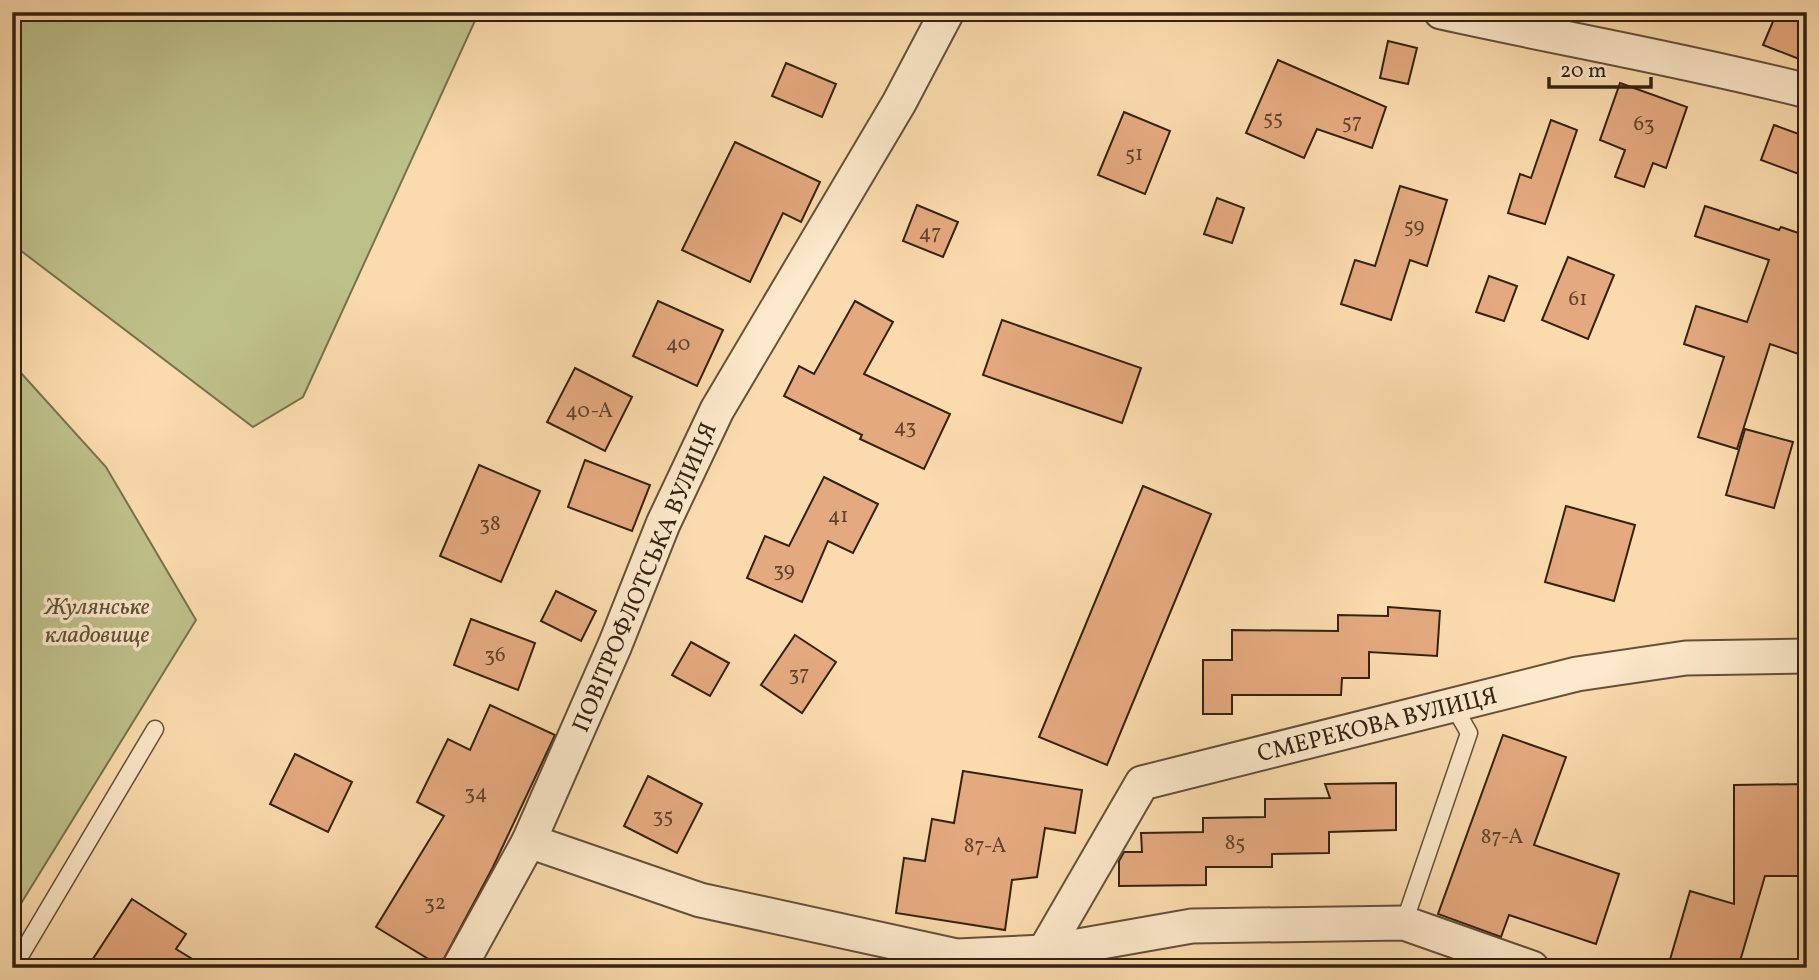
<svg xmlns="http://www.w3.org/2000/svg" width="1819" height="980" font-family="Vollkorn,serif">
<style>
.green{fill:#bec08a;stroke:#78714e;stroke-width:2}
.building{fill:#e5a97f;stroke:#332213;stroke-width:2}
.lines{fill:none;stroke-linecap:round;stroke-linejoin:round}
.service-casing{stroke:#65503a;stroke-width:19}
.minor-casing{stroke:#65503a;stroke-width:37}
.service{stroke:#fce8ca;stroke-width:16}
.minor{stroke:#fce8ca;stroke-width:33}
.labels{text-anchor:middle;stroke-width:7;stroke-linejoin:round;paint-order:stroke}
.number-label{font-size:21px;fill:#60442e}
.street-label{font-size:24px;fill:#332213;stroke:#fce8ca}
.park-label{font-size:24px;font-style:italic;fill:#5d5137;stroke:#fce8ca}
</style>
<rect width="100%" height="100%" fill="#fbdbad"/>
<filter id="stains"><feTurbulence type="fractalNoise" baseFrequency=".00286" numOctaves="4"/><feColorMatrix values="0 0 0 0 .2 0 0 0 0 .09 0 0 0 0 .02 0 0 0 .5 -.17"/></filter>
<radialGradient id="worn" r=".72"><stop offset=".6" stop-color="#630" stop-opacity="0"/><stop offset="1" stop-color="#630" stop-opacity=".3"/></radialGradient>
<g class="green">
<path d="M12 12H479L303 397 253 427 12 244Z"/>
<path d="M12 363 106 467 196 620 12 918Z"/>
</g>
<g class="building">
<path d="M1777 12H1807V62L1763 45Z"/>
<path d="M1388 41 1417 48 1408 84 1380 78Z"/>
<path d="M1278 60 1386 107 1372 148 1317 129 1304 158 1246 133Z"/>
<path d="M786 63 836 84 822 117 772 96Z"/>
<path d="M1620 83 1687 107 1666 168 1653 163 1644 187 1615 177 1625 150 1600 140Z"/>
<path d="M1124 112 1170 131 1145 194 1098 175Z"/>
<path d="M1551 120 1577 130 1545 224 1508 213 1520 174 1531 178Z"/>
<path d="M1774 125 1807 137V177L1761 160Z"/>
<path d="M735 142 820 182 801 222 783 213 750 282 682 250Z"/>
<path d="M1400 186 1447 200 1427 266 1410 260 1391 320 1341 304 1355 260 1375 266Z"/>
<path d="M1217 198 1244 208 1232 243 1204 234Z"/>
<path d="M917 205 958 222 943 257 903 241Z"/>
<path d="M1705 206 1779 230 1781 227 1807 236V357L1770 344 1737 449 1698 437 1724 357 1684 344 1696 306 1747 322 1769 260 1695 236Z"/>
<path d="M1568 257 1614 275 1588 339 1542 320Z"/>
<path d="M1489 276 1517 286 1504 321 1476 312Z"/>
<path d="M658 301 723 330 697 386 633 356Z"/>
<path d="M855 301 893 322 864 374 950 414 924 469 860 439 862 435 784 396 799 366 814 374Z"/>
<path d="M1002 320 1141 368 1122 423 983 375Z"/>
<path d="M575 368 632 397 605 451 547 422Z"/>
<path d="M1745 429 1793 442 1774 508 1726 495Z"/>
<path d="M585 460 650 485 632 531 568 507Z"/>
<path d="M479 465 540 491 501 582 440 556Z"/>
<path d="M824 477 878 504 853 553 828 541 802 602 747 578 765 536 789 546Z"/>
<path d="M1143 486 1211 514 1107 765 1039 737Z"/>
<path d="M1566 506 1635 525 1614 601 1545 582Z"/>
<path d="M556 591 596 611 581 641 541 621Z"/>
<path d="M1388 607 1440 611 1437 656 1369 652V678H1342L1341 695H1232V714H1203V660H1232V630L1338 631V615L1388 616Z"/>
<path d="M471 619 535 643 518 690 454 665Z"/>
<path d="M795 635 836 662 802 713 761 685Z"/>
<path d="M691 642 729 663 710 696 672 675Z"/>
<path d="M490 705 555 735 493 867 440 966 376 927 444 816 417 802 448 739 470 750Z"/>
<path d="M1503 735 1566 757 1534 845 1619 874 1596 944 1509 915 1501 937 1438 914Z"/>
<path d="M295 754 352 782 328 832 270 804Z"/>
<path d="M963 771 1082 790 1075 833 1045 828 1037 877 1012 880 1005 930 896 913 904 858 925 861 932 819 954 823Z"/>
<path d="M648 776 702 804 677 853 624 826Z"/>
<path d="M1396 783V830L1329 832V853L1272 854V867H1206V885L1119 886V861L1124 852H1142L1141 833 1203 832V818L1265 817V799L1330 798 1325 784Z"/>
<path d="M1807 784V876H1765L1738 968H1684L1669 963 1690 891 1734 904V785Z"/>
<path d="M132 899 186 934 176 949 207 968H87Z"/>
</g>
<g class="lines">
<g class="service-casing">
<g id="service">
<path d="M1404 923 1469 733 1453 705"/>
<path d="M13 968 155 729"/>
</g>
</g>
<g class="minor-casing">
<g id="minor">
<path d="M1441 12C1563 39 1686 60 1807 91"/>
<path d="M529 841 700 900 957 956 1044 952 1192 926 1404 923 1532 968"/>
<path d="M1044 952 1142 783 1577 674 1686 658 1807 656"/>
<path d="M459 968 529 841 615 645 663 524 717 410 899 103 947 12"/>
</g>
</g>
<use href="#service" class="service"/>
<use href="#minor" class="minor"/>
</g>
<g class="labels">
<g class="number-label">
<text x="1273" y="124">55</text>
<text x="1352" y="128">57</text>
<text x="1644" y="130">63</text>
<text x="1134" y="160">51</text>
<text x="1414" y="232">59</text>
<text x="930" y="239">47</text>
<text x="1578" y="305">61</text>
<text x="678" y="350">40</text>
<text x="589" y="417">40-А</text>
<text x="905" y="433">43</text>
<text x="838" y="522">41</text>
<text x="490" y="530">38</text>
<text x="784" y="576">39</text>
<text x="495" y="661">36</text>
<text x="799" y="680">37</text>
<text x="476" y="799">34</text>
<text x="663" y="822">35</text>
<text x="1502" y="843">87-А</text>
<text x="1235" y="849">85</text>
<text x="985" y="852">87-А</text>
<text x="435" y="909">32</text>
</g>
<g class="street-label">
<text transform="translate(644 577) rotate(-67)" y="8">ПОВІТРОФЛОТСЬКА ВУЛИЦЯ</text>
<text transform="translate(1377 724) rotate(-14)" y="8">СМЕРЕКОВА ВУЛИЦЯ</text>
</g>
<g class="park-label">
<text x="97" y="614">Жулянське<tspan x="97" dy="28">кладовище</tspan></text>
</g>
</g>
<rect width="1819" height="980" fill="none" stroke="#fbdbad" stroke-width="42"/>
<rect x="14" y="14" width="1791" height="952" fill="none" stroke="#332213" stroke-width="3.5"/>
<rect x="21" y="21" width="1777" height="938" fill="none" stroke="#332213" stroke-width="2"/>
<path d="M1549 77v10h102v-10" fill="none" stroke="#332213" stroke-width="3.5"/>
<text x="1560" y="77" font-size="21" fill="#332213" stroke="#fce8ca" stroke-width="5" paint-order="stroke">20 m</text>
<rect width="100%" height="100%" filter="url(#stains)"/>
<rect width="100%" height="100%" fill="url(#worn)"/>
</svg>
